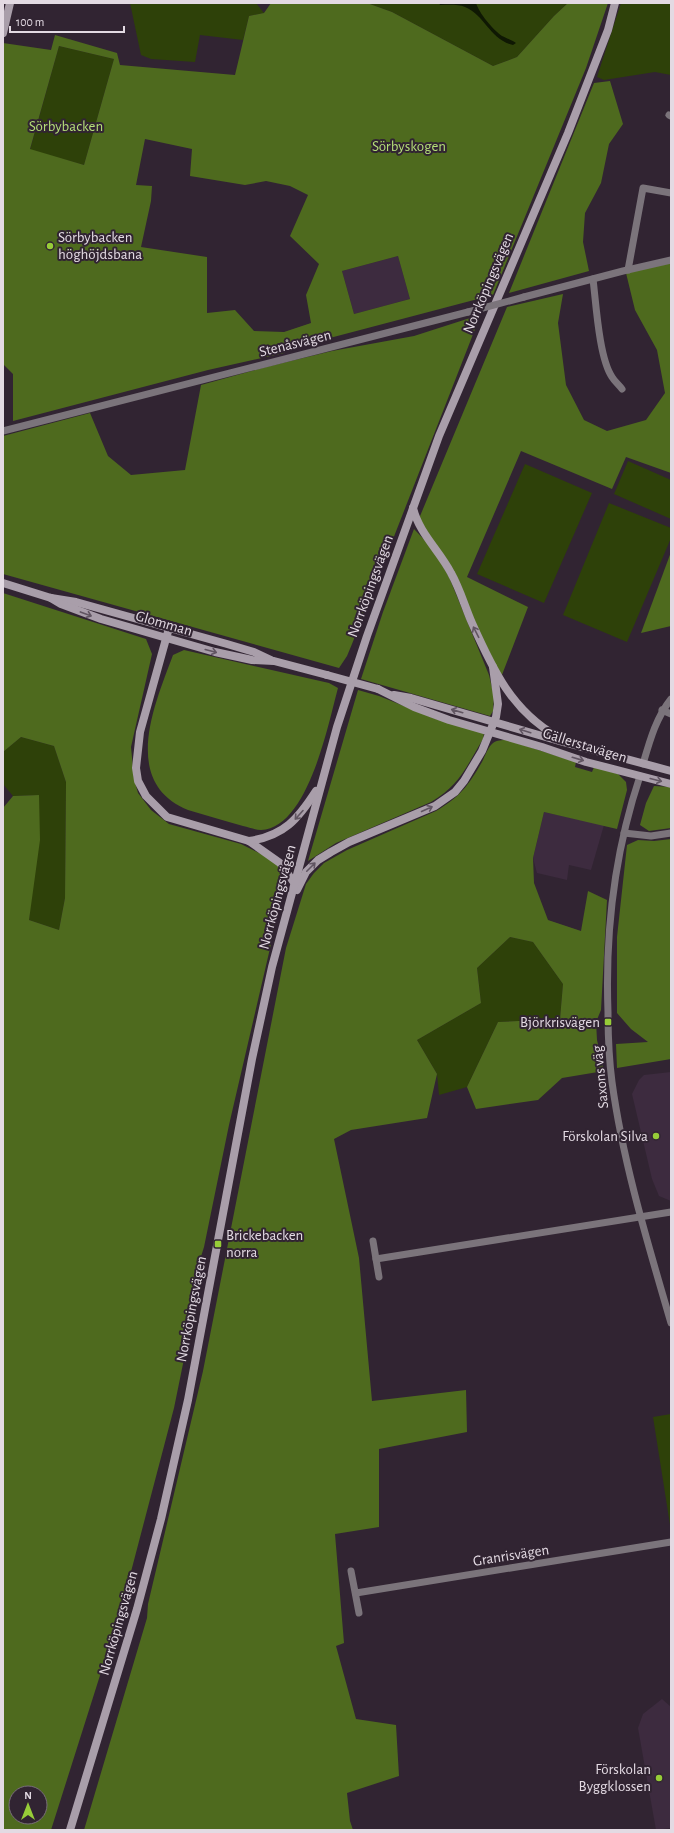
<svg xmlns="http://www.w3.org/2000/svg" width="674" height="1833" font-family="'Alegreya Sans',sans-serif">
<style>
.built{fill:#3d2b3f}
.green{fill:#2e4109}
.forest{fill:#4e6a1e;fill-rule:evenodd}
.water{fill:#0f1803}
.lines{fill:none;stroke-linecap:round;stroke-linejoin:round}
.street{stroke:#7b747b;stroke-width:7}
.secondary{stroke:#a99eaa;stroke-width:8}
.street-bridge{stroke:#7b747b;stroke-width:7}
.secondary-bridge{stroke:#a99eaa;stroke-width:8}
.oneway{stroke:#615562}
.poi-dot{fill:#97cc38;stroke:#312432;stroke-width:1.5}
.labels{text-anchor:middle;stroke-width:4;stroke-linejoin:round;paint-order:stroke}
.park-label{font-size:15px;fill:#b4de78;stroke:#312432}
.poi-label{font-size:15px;fill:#e3dae3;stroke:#312432;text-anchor:end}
.street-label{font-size:15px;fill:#e3dae3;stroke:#312432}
</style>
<rect width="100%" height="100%" fill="#312432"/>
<g class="built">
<path d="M398 256 410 299 354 314 342 271Z"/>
<path d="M544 812 604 825 591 870 569 865 567 880 537 873 533 858Z"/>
<path d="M671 1072V1201L659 1196 652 1179 632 1094 639 1080 644 1075Z"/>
<path d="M662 1699 671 1707V1828L656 1830 638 1728 643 1714Z"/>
</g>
<g class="green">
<path d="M130 3H256L264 13 249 16 243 40 200 35 195 62 151 59 141 55Z"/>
<path d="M367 3H568L554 16 517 57 493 66 392 12Z"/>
<path d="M621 3H671V75L655 72 604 80 597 77Z"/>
<path d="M59 46 114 59 84 165 30 150Z"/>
<path d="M628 461 671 480V519L614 494Z"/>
<path d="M525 464 592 493 544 603 477 574Z"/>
<path d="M609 503 671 528V538L627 642 563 615Z"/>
<path d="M21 737 54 746 66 782 65 898 59 930 29 920 39 795 13 796 3 784V752Z"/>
<path d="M510 937 533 942 563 984 560 1019 498 1022 467 1087 439 1095 437 1074 417 1040 481 1003 477 968Z"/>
<path d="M671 1414V1531L653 1417Z"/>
</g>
<g class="forest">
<path d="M271 3H367L392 12 493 66 517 57 554 16 568 3H608L586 68 493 295 288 349 284 353 208 370 13 421V374L3 364V43L51 50 55 35 117 53 120 65 235 75 249 16 264 13ZM59 46 114 59 84 165 30 149ZM145 139 192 149 190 176 245 185 266 181 290 186 308 195 290 236 319 264 306 295 311 323 284 332 254 331 235 310 207 313V257L141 247 151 201 152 186 136 185ZM398 256 410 299 354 314 342 271Z"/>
<path d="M610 81 623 124 609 144 601 183 585 213 583 242 589 271 509 293 594 83Z"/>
<path d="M671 263V473L626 457 612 489 521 451 467 577 528 607 500 680 448 561 418 521 507 307 563 294 558 323 566 385 584 420 607 431 646 420 665 393 657 350 635 310 626 273Z"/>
<path d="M470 318 479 319 352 644 347 656 339 668 3 574V436L90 413 108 456 131 475 185 470 201 385 266 367 332 351 414 336Z"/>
<path d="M414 529 433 549 449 577 489 675 494 696 493 711 490 716 361 679 383 612Z"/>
<path d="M671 552V626L641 633Z"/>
<path d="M3 593 146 639 152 654 131 747 134 779 138 793 151 810 169 824 241 844 269 858 280 867 284 876 281 901 229 1125 204 1247 199 1263 185 1354 174 1408 122 1606 51 1830H3V808L13 796 39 795 40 840 29 920 59 930 65 898 66 782 54 746 21 737 3 752ZM16 1793H40V1817H16Z"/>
<path d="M184 650 329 683 338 688C328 725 308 828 261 830 255 830 249 827 243 826 224 821 206 815 188 810 120 782 155 704 173 655Z"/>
<path d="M358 690 379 696 436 719 484 733 483 739C466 767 460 785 431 802L336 843 308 861Z"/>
<path d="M507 740 576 762 575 767 592 772 594 767 618 774 626 782 627 790 617 829 544 812 533 858 534 883 548 920 581 931 588 891 607 900 601 1010 596 1022 597 1040 604 1071 562 1078 538 1100 476 1109 467 1087 498 1022 560 1019 563 984 533 942 510 937 477 968 481 1003 417 1040 437 1074 427 1118 351 1130 334 1139 359 1258 372 1401 466 1390 467 1432 379 1449V1527L335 1534 344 1643 336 1646 356 1719 396 1725 399 1776 347 1793 350 1821 353 1830H84L147 1618 148 1604 203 1371 286 948 306 884 314 873 324 863 347 850 436 811C460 797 468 786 482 762 485 756 488 747 493 743 497 740 502 740 507 740Z"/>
<path d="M654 786 671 787V828L649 831 640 825 646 803Z"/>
<path d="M671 839V1059L617 1068 616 1044 648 1042 631 1029 617 1013V937L627 845 638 840 654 841Z"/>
</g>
<path class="water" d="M439 3H476C479 13 493 30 502 36 506 38 512 40 516 43L513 45C489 39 486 16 465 7 458 4 448 5 440 5Z"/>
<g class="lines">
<g class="street">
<path d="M669 115 671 116"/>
<path d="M628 270 643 188 671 193"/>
<path d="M593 279C596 303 599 358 612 377 615 382 619 385 622 389"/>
<path d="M524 297 623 271 671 260"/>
<path d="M3 431 468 312"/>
<path d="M662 710 671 714"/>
<path d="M643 764C650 740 656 718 671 699"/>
<path d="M640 776C614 854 605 930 608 1012 608 1035 609 1059 612 1082 623 1163 648 1244 671 1323"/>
<path d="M624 833 651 836 671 833"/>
<path d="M373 1241 379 1277"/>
<path d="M376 1259 671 1212"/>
<path d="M351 1571 359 1613"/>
<path d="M356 1593 671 1542"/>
</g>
<g class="secondary">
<path d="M3 33 10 3"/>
<path d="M413 508C419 533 439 550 451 573 460 589 465 607 472 623 493 670 512 711 558 737"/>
<path d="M3 583 51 598 76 602 227 644 254 652 271 660"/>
<path d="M51 598 61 604 101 619 215 652 252 660 274 661 327 675"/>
<path d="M169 628 140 732 136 768 138 781 146 796 167 817 249 841 280 863 295 884"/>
<path d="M378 689 414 707 449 720 542 747 586 762 671 784"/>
<path d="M394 695 411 698 563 742 671 771"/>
<path d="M249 841C284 836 298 819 316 791"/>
<path d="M297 890 306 872 318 860 331 852 349 842 435 806 455 792 464 781 482 751 496 717 498 704 493 667"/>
<path d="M70 1830 137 1609 161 1519 188 1400 252 1059 272 967 337 727 367 636 439 436 568 133 608 30 615 3"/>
</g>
<path class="street-bridge" d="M468 312 524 297"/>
<path class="secondary-bridge" d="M327 675 378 689"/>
</g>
<defs><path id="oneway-shaft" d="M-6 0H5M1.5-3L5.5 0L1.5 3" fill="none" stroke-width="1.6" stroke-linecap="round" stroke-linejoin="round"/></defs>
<g class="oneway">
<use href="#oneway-shaft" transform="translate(86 614) rotate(20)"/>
<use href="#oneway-shaft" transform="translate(476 632) rotate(-117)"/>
<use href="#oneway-shaft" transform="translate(211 651) rotate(15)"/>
<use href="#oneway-shaft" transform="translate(457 711) rotate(-164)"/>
<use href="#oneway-shaft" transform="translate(525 731) rotate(-163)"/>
<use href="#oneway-shaft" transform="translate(578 759) rotate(16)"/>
<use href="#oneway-shaft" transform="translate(656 780) rotate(14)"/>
<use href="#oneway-shaft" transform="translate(427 809) rotate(-24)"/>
<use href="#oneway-shaft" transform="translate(299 815) rotate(132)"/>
<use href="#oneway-shaft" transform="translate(311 867) rotate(-45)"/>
</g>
<g class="poi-dot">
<circle cx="50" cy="246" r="4"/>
<rect x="604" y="1018" width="8" height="8" rx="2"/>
<circle cx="656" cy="1136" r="4"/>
<rect x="214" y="1240" width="8" height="8" rx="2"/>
<circle cx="659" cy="1778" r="4"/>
</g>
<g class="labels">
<g class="park-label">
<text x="66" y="131">Sörbybacken</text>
<text x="409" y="151">Sörbyskogen</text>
</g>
<g class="poi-label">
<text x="58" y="242" text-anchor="start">Sörbybacken<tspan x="58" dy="17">höghöjdsbana</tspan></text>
<text x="600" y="1027">Björkrisvägen</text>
<text x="648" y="1141">Förskolan Silva</text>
<text x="226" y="1240" text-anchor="start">Brickebacken<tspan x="226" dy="17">norra</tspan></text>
<text x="651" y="1774">Förskolan<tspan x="651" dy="17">Byggklossen</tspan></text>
</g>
<g class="street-label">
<text transform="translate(488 283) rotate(-67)" y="5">Norrköpingsvägen</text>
<text transform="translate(295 343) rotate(-14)" y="5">Stenåsvägen</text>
<text transform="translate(370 586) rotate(-70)" y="5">Norrköpingsvägen</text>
<text transform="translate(164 623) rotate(16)" y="5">Glomman</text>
<text transform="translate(585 745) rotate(17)" y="5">Gällerstavägen</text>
<text transform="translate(277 897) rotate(-75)" y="5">Norrköpingsvägen</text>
<text transform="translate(600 1077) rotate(-96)" y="5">Saxons väg</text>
<text transform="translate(191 1309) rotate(-79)" y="5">Norrköpingsvägen</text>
<text transform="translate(511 1555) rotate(-9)" y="5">Granrisvägen</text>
<text transform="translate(118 1623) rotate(-74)" y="5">Norrköpingsvägen</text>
</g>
</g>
<rect width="674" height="1833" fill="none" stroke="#e3dae3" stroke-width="8"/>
<g transform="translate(28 1805)"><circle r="19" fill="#312432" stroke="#786d79"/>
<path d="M0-3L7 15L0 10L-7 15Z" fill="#97cc38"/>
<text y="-6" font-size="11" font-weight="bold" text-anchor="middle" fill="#e3dae3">N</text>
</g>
<path d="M10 26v6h114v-6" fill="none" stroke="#e3dae3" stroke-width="2"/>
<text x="16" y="26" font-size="12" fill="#e3dae3" stroke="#312432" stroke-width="3" paint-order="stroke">100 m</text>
</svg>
